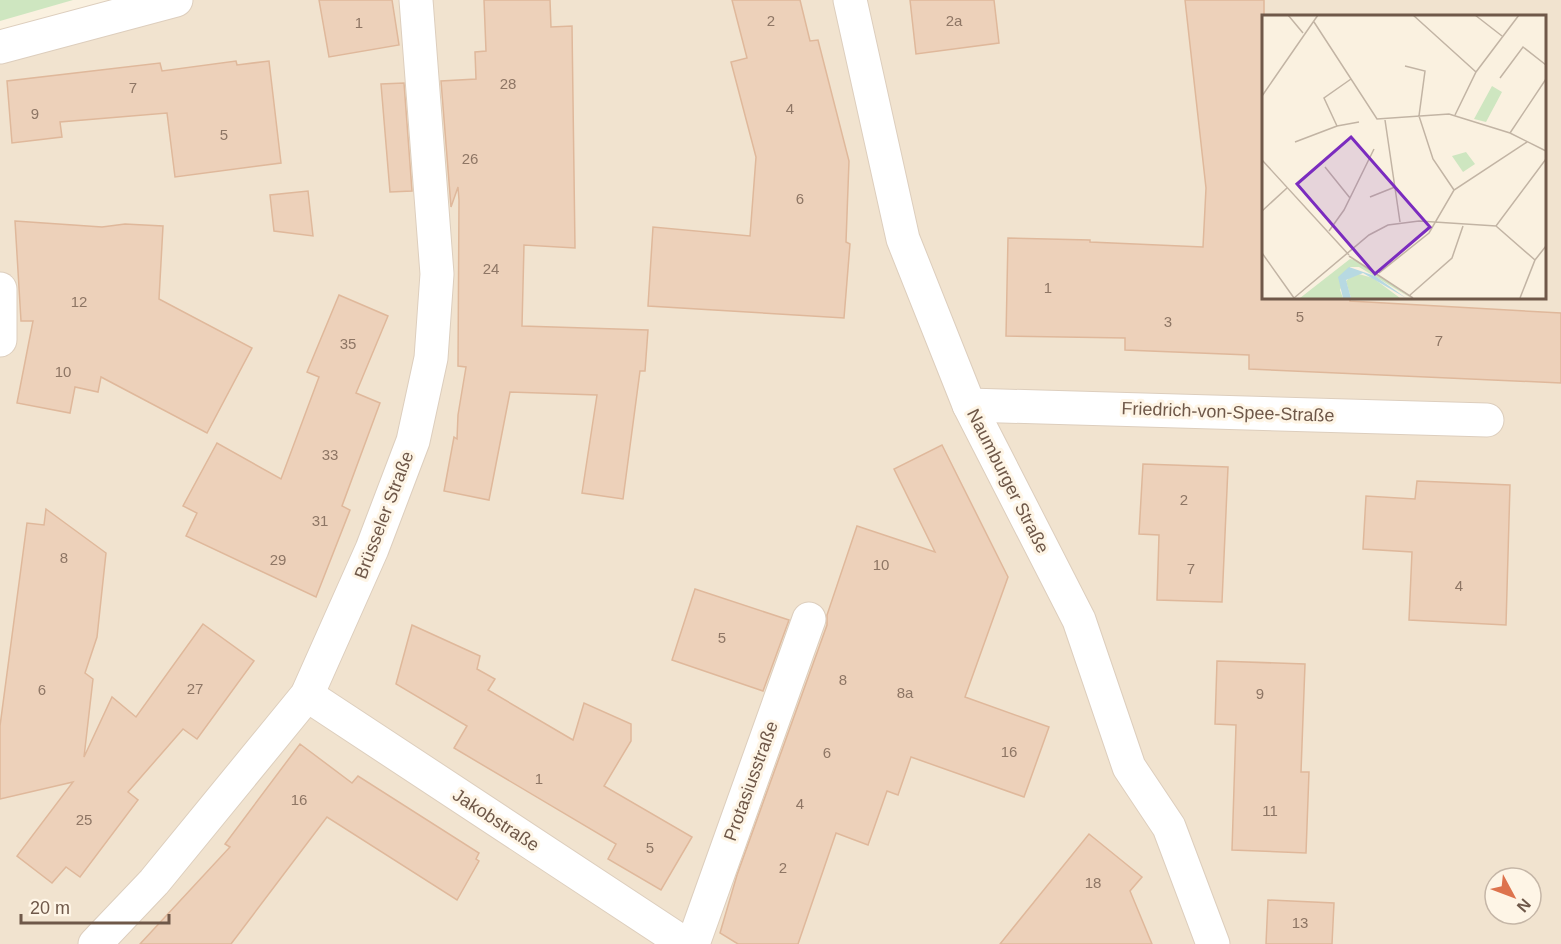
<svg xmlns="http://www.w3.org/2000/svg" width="1561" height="944" font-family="Helvetica,sans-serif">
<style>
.residential{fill:#f1e3cf;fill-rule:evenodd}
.green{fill:#cee6c0}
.building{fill:#edd1ba;stroke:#dfb89b;stroke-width:1.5}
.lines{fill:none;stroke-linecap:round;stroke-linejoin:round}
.street-casing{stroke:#ddcebd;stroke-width:35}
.street{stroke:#fff;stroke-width:33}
.labels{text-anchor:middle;stroke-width:6;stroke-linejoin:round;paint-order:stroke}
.number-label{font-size:15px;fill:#8e7665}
.street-label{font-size:18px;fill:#6f5849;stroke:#fef5e6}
.inset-road{fill:none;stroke:#c2b4a4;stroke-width:1.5}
.view{fill:#7b2cbf;fill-opacity:0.15;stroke:#7b2cbf;stroke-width:3}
.inset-edge{fill:none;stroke:#6f5849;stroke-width:3}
</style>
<rect width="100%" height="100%" fill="#faf1e0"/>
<path class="residential" d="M176 0H1561V944H0V47ZM1264 16H1544V297H1264ZM1495 878H1531V914H1495Z"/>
<path class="green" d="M0 0H73L0 21Z"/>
<g class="building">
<path d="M319 0H392L399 45 329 57Z"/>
<path d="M484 0H550L551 27 572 26 575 248 524 245 522 326 648 330 645 371H640L623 499 582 493 597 395 510 392 489 500 444 491 454 437 457 439 458 415 466 367 458 366 459 200 458 187 451 207 441 81 476 79 475 52 486 51Z"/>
<path d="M732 0H800L810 41 818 40 849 161 846 242 850 244 844 318 648 306 653 227 750 236 756 157 731 62 747 58Z"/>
<path d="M910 0H994L999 43 916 54Z"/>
<path d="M1185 0H1264V297H1350V301L1561 313V383L1249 369V355L1125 350V338L1006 336 1008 238 1090 240V242L1203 247 1206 188Z"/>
<path d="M236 61 237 65 269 61 281 163 175 177 167 113 60 122 62 137 12 143 7 81 160 63 162 71Z"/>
<path d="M404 83 412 191 390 192 381 84Z"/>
<path d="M308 191 313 236 274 231 270 195Z"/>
<path d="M15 221 102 227 125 224 163 226 159 299 252 348 207 433 101 377 98 392 75 387 70 413 17 403 33 321H21Z"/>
<path d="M339 295 388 316 356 393 380 403 342 506 350 510 316 597 186 536 197 513 183 506 217 443 281 479 319 377 307 372Z"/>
<path d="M942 445 1008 577 965 697 1049 727 1024 797 911 757 898 795 887 791 868 845 836 833 798 944H738L720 933 737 875 827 625V615L857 526 935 552 894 469Z"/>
<path d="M1143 464 1228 467 1222 602 1157 600 1159 535 1139 534Z"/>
<path d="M1417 481 1510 485 1506 625 1409 620 1412 552 1363 549 1366 496 1415 499Z"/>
<path d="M46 509 106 553 97 637 85 673 93 679 84 757 112 697 136 717 203 624 254 661 197 739 183 729 128 792 138 800 80 877 66 867 52 883 17 856 73 782 0 799V726L27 523 44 525Z"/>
<path d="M695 589 789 620 763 691 672 660Z"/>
<path d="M412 625 480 656 477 669 495 679 488 690 573 740 584 703 631 724V741L604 786 692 837 661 890 608 859 616 844 454 748 467 726 396 684Z"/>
<path d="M1217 661 1305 664 1301 772H1309L1306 853 1232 850 1236 725 1215 724Z"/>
<path d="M300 744 352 783 358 776 479 853 476 859 479 861 457 900 327 817 231 944H140L230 847 225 844Z"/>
<path d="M1089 834 1142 877 1130 891 1152 944H1000Z"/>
<path d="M1268 900 1334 903 1332 944H1266Z"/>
</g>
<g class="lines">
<g class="street-casing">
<g id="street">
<path d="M850 0 903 239 969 405 1079 620 1129 767 1169 827 1213 944"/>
<path d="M0 47 176 0"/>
<path d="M0 289V340"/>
<path d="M969 405 1487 420"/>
<path d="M307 695 685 944"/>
<path d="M95 944 154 882 307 695 372 549 413 441 431 358 437 274 416 0"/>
<path d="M693 944 809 619"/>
</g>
</g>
<use href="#street" class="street"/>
</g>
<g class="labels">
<g class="number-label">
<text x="771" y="26">2</text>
<text x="954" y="26">2a</text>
<text x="359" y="28">1</text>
<text x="508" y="89">28</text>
<text x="133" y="93">7</text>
<text x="790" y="114">4</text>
<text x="35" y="119">9</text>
<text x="224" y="140">5</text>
<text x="470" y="164">26</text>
<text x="800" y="204">6</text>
<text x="491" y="274">24</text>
<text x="1048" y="293">1</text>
<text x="79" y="307">12</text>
<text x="1300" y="322">5</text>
<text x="1168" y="327">3</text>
<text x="1439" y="346">7</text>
<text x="348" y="349">35</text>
<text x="63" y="377">10</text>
<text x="330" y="460">33</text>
<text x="1184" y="505">2</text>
<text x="320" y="526">31</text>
<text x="64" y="563">8</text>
<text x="278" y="565">29</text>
<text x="881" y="570">10</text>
<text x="1191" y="574">7</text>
<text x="1459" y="591">4</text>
<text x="722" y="643">5</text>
<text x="843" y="685">8</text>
<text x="195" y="694">27</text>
<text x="42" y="695">6</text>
<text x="905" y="698">8a</text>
<text x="1260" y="699">9</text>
<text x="1009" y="757">16</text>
<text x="827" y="758">6</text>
<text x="539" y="784">1</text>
<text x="299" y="805">16</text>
<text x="800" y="809">4</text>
<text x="1270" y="816">11</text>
<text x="84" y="825">25</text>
<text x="650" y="853">5</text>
<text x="783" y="873">2</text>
<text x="1093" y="888">18</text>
<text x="1300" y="928">13</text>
</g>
<g class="street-label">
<text transform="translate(1228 412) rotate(2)" y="6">Friedrich-von-Spee-Straße</text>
<text transform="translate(1008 481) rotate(63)" y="6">Naumburger Straße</text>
<text transform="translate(384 515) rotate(-69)" y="6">Brüsseler Straße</text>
<text transform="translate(751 781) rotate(-70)" y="6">Protasiusstraße</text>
<text transform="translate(496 820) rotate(33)" y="6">Jakobstraße</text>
</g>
</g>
<g transform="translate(1262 15)">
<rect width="284" height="284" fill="#faf1e0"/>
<path d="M230 71 240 77 224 107 212 104ZM204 137 213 149 201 157 190 141ZM88 244 96 246 149 283 97 252H88L78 275 81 283H38ZM93 258 111 263 138 283H89L84 266Z" fill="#cee6c0"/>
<path d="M87 252 113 261 144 283 101 258 84 265 89 283H81L76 262Z" fill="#b7d9e2"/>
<path class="inset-road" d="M26 0 41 18M151 0 214 57M213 0 240 21M52 7 115 104 187 99 248 118 284 136M143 51 163 56 157 101 171 144 192 175M238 63 261 32 284 50M0 81 56 0M193 100 214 57 257 0M123 105 138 207M75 111 97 107M248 118 284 64M33 127 75 111 62 83 89 64M0 145 87 240M63 152 88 183M108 182 133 172M0 196 25 173M234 211 273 245M67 216 82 195 112 134M0 238 32 283M87 241 151 283M117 258 167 218 192 175 265 127M148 280 190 243 201 211M32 283 107 220 126 210 157 206 234 211 284 144M258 283 273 245 284 231"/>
<path class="view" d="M89 122 168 212 113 259 35 169Z"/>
<rect width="284" height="284" class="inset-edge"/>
</g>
<g transform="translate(1513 896) rotate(131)"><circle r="28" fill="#fef5e6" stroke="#c5b6a7" stroke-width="1.5"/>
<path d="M0-4.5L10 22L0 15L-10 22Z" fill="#dd734d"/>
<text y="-9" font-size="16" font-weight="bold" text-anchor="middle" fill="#6f5849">N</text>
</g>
<path d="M21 914v9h148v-9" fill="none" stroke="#6f5849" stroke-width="3"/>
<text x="30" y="914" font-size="18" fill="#6f5849" stroke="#fef5e6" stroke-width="4.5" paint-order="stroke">20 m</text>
</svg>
